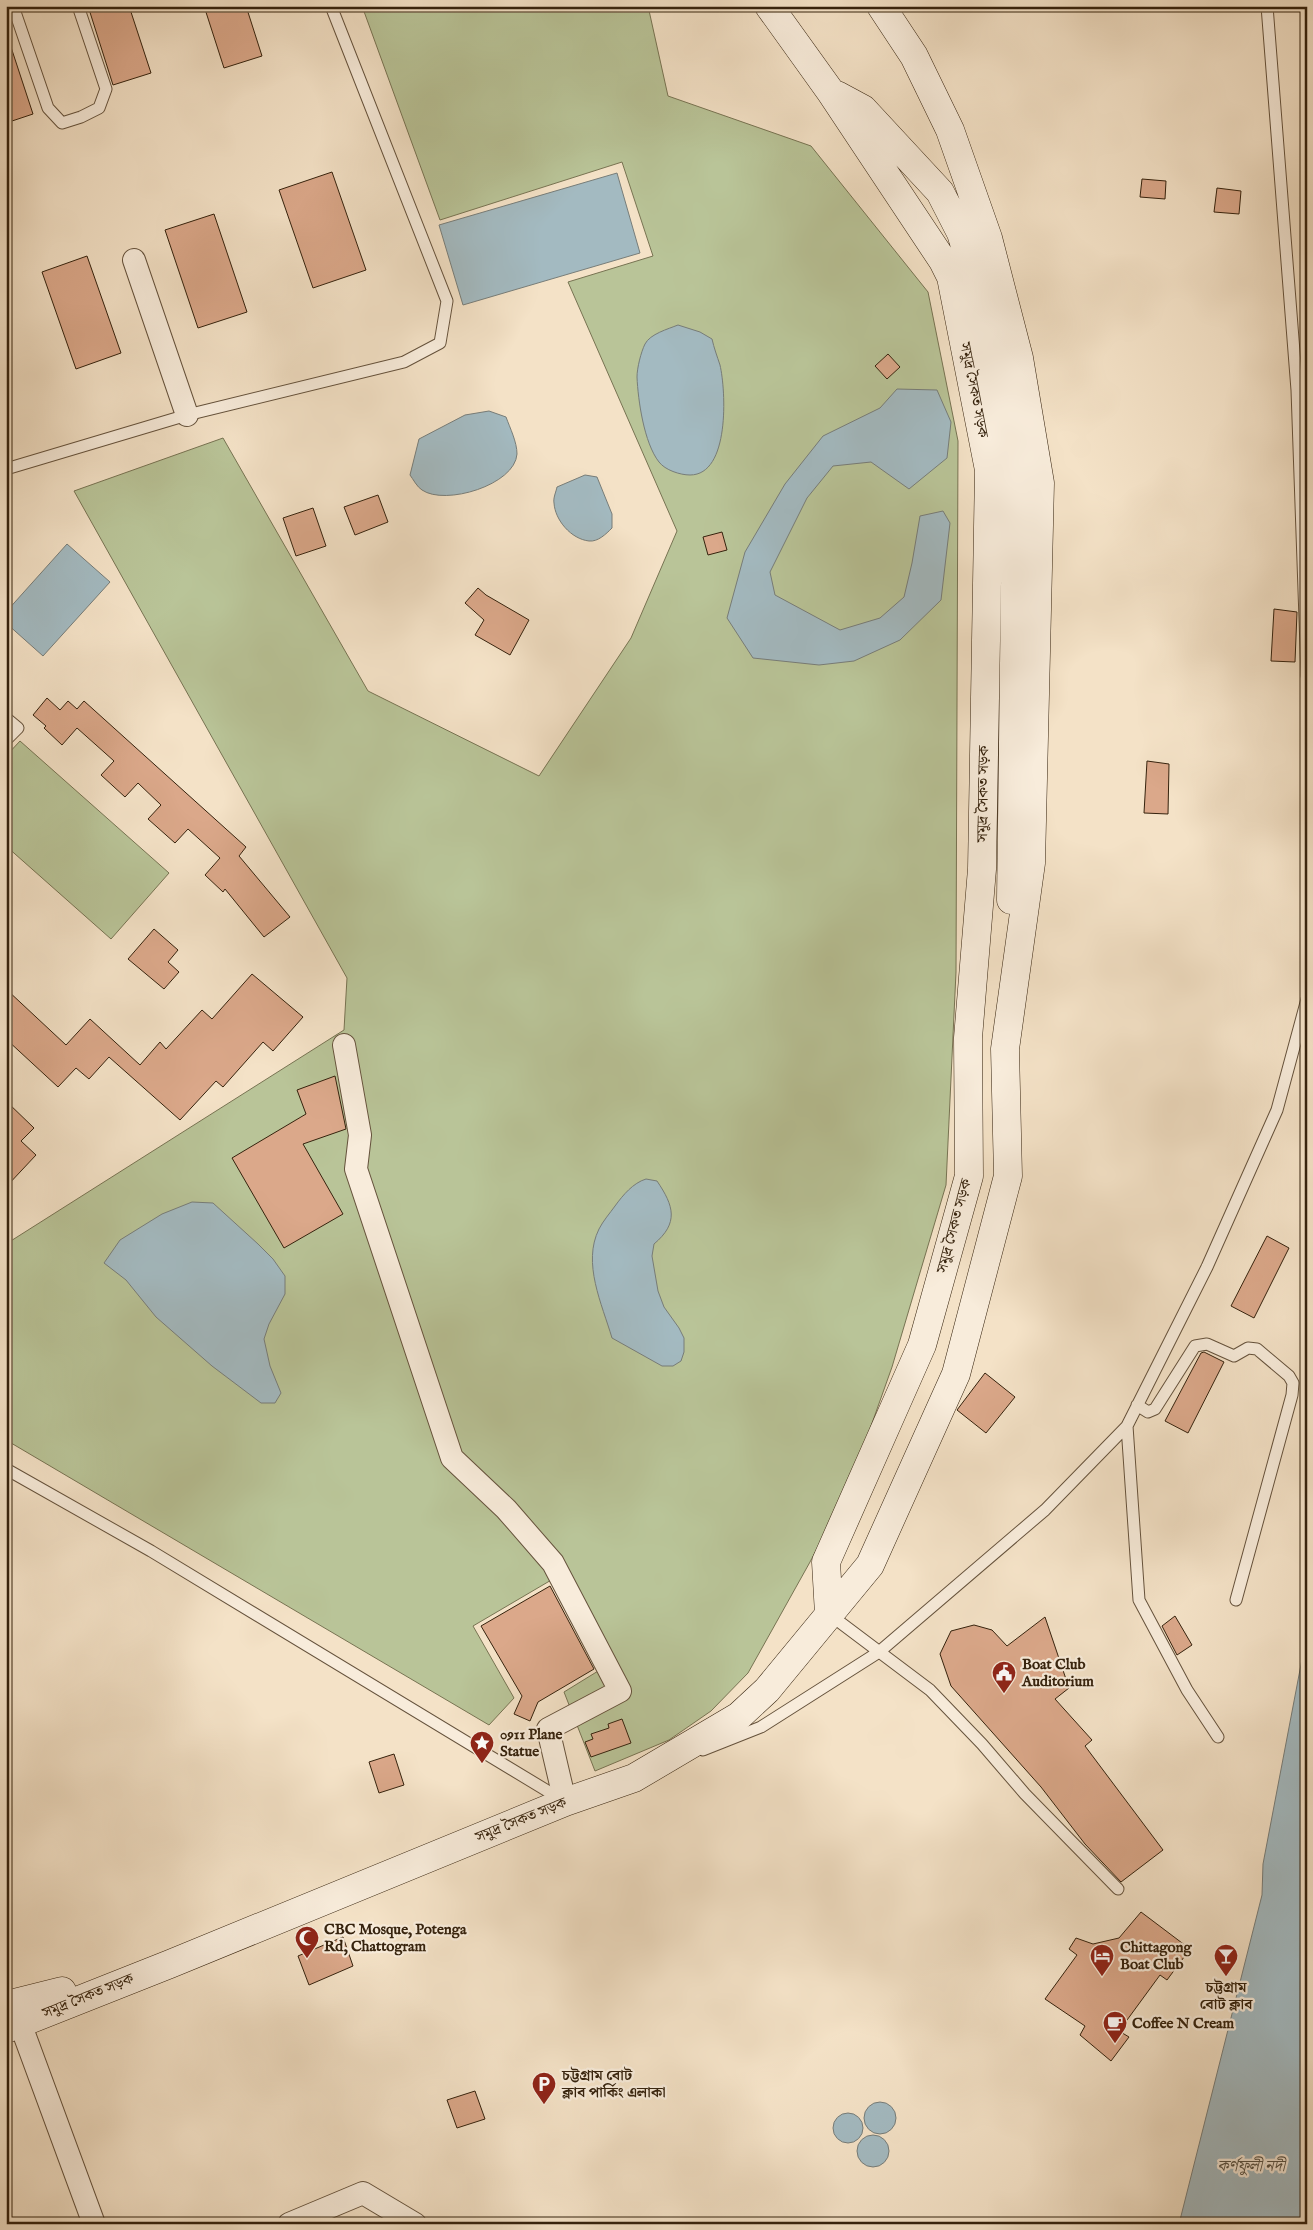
<svg xmlns="http://www.w3.org/2000/svg" width="1313" height="2230" viewBox="0 0 1313 2230" font-family="'IM FELL English','Noto Serif Bengali',serif">
<rect width="100%" height="100%" fill="#f4e2c7"/>
<filter id="stains"><feTurbulence type="fractalNoise" baseFrequency=".004" numOctaves="4"/><feColorMatrix values="0 0 0 0 .2 0 0 0 0 .09 0 0 0 0 .02 0 0 0 .5 -.17"/></filter>
<radialGradient id="worn" r=".72"><stop offset=".6" stop-color="#630" stop-opacity="0"/><stop offset="1" stop-color="#630" stop-opacity=".3"/></radialGradient>
<path fill="#b9c498" stroke="#777352" d="M362,6h286l20,90 143,50 117,146 30,149 -2,531 -10,213 -54,182 -42,118 -40,77 -62,111 -37,38 -42,29 -74,31 -31,-79 39,-24 -50,-89 -80,47 41,72 -25,27 -483,-285v-196l338,-214 3,-52 -273,-487 149,-53 145,253 171,85 92,-138 46,-107 -109,-249 85,-26 -31,-94 -182,58z
M20,741l149,132 -58,66 -105,-93v-90z"/>
<path fill="#a3bac1" stroke="#777d79" d="M617,173l23,80 -177,52 -24,-80z
M678,325l22,7 12,7c2,9 5,17 8,26 6,26 10,110 -30,110 -10,0 -25,-5 -31,-13 -15,-19 -21,-62 -22,-85 0,-9 4,-25 8,-33 5,-10 23,-15 33,-19z
M897,389l40,1 14,32 -4,36 -38,31 -38,-27 -38,4 -26,32 -37,74 5,23 65,35 40,-12 24,-21 8,-34 8,-47 23,-5 7,12 -9,77 -41,40 -46,21 -35,4 -66,-7 -26,-40 18,-66 40,-68 38,-48 57,-28z
M489,411l17,6c4,11 11,25 11,37 -2,31 -72,52 -95,36 -5,-3 -9,-11 -12,-15l9,-36 46,-24z
M585,475l12,2 15,37v14c-6,6 -14,14 -23,13 -18,-2 -34,-21 -35,-38 -1,-5 2,-11 3,-16z
M67,544l43,38 -67,74 -37,-33v-11z
M646,1179l11,2c17,25 22,42 -3,63l-2,12 6,35 6,16 15,21 5,10v14l-3,9 -8,5h-11l-50,-28c-10,-34 -30,-75 -13,-109 4,-8 11,-16 16,-23 8,-11 18,-23 31,-27z
M192,1202l21,1 45,41 15,15 12,17v18l-16,30 -5,15 6,27 11,27 -6,10h-14l-49,-37 -56,-49 -30,-37 -22,-17 16,-23 42,-26z
M1307,1633v591h-128l83,-329 1,-31z
M864 2118a16 16 0 1 1 32 0a16 16 0 1 1-32 0Z
M833 2128a15 15 0 1 1 30 0a15 15 0 1 1-30 0Z
M857 2151a16 16 0 1 1 32 0a16 16 0 1 1-32 0Z"/>
<path fill="#dba88a" stroke="#35220d" d="M88,6h41l22,67 -38,12z
M204,6h42l16,50 -38,12z
M9,41l24,73 -27,9v-81z
M332,172l34,98 -53,18 -34,-98z
M1142,179l24,2 -1,18 -25,-2z
M1217,188l24,3 -2,23 -25,-2z
M214,214l33,98 -49,16 -33,-98z
M87,256l34,97 -45,16 -34,-97z
M888,354l12,13 -13,12 -12,-13z
M378,495l10,27 -33,13 -11,-28z
M313,508l13,38 -30,10 -13,-38z
M722,532l5,18 -19,5 -5,-18z
M478,588l8,7 43,25 -19,35 -35,-20 9,-15 -19,-17z
M1274,609l23,3 -2,50 -24,-1z
M47,698l13,12 8,-9 9,8 7,-8 162,146 -7,9 51,61 -26,20 -39,-48 -2,3 -18,-17 15,-17 -32,-29 -13,14 -27,-24 13,-14 -23,-22 -13,14 -24,-22 13,-14 -37,-33 -15,17 -18,-17 2,-2 -13,-11z
M1147,761l22,3 -1,50 -24,-1z
M154,929l24,21 -10,12 11,10 -15,17 -36,-30z
M252,974l51,43 -30,34 -10,-9 -40,45 -7,-6 -36,39 -71,-63 -20,22 -13,-11 -18,19 -52,-48v-50l60,56 24,-26 50,46 20,-23 6,7 36,-39 10,9z
M335,1076l11,53 -43,15 40,70 -59,34 -52,-90 74,-44 -9,-24z
M6,1101l28,27 -13,13 15,14 -30,32z
M1267,1236l22,12 -35,70 -23,-12z
M1204,1352l20,10 -36,71 -23,-12 36,-68z
M985,1373l30,24 -29,36 -29,-23z
M550,1586l44,83 -56,33 -8,19 -16,-7 8,-18 -41,-70z
M1175,1616l17,29 -15,10 -15,-29z
M1045,1617l24,71 -14,11 37,41 -7,6 78,104 -42,32 -36,-38 -44,-57 -90,-101 -11,-32 11,-23 23,-6 18,5 15,16z
M622,1719l9,24 -40,14 -6,-15 8,-3 -2,-5 18,-6 -1,-4z
M394,1754l10,31 -25,8 -10,-31z
M1141,1912l49,37 -23,31 -7,-5 -41,56 10,6 -18,24 -31,-26 5,-9 -40,-27 32,-44 -8,-6 7,-11 17,6 26,-6z
M343,1937l10,29 -44,19 -11,-29z
M475,2091l10,28 -28,9 -10,-28z"/>
<g fill="none" stroke-linecap="round" stroke-linejoin="round">
<defs>
<path id="lane" d="M13,6l35,102 14,15 19,-6 18,-9 7,-19 -28,-83
M1267,6l30,384 10,286
M6,469l181,-54 217,-53 36,-19 7,-42 -116,-295
M6,718l12,10 -12,12
M1137,1405l11,7 7,-3 40,-63 12,-2 27,12 14,-8 9,1 32,27 4,7 -1,12 -56,205
M1127,1426l12,174 48,90 31,47
M6,1469l145,82 413,250
M829,1614l101,76 52,54 43,50 93,95
M703,1750l58,-23 118,-75 166,-142 82,-84 80,-159 70,-157 30,-111"/>
<path id="street" d="M134,260l53,155
M344,1045l16,90 -4,34 96,289 54,51 47,54 67,128 -72,38 17,73
M20,2023l74,201
M289,2224l74,-31 52,31"/>
<path id="secondary" d="M769,6l61,85 113,170 8,16 38,193 -7,399 -14,169 1,138 -47,169 -96,217 3,52
M837,95l26,14 77,83 21,41 14,45 38,196 3,34 -5,392
M6,2005l56,-14
M6,2029l164,-65 395,-162 69,-24 105,-62 28,-26 103,-125 86,-191 52,-198 -3,-127 26,-186 9,-380 -21,-125 -31,-120 -38,-108 -36,-74 -33,-50"/>
</defs>
<use href="#lane" stroke="#65523c" stroke-width="13"/>
<use href="#street" stroke="#65523c" stroke-width="24"/>
<use href="#secondary" stroke="#35220d" stroke-width="29"/>
<use href="#lane" stroke="#f8ecdb" stroke-width="11"/>
<use href="#street" stroke="#f8ecdb" stroke-width="22"/>
<use href="#secondary" stroke="#f8ecdb" stroke-width="28"/>
</g>
<defs>
<symbol id="civic-pin" viewBox="-11 -11 22 30"><path d="M0 17L-7.5 6A9.5 9.5 0 1 1 7.5 6Z" fill="#8f2418" stroke="#f8ecdb"/><path d="M-.6-6.5H3V-4.5H.6V-3L4-1V1h2V6H-6V1h2V-1L-.6-3ZM-1.2 2.5V6h2.4V2.5Z" fill="#fff"/></symbol>
<symbol id="sight-pin" viewBox="-11 -11 22 30"><path d="M0 17L-7.5 6A9.5 9.5 0 1 1 7.5 6Z" fill="#8f2418" stroke="#f8ecdb"/><path d="M0-6L1.8-2.2L6-1.7L2.9 1.2L3.7 5.4L0 3.3L-3.7 5.4L-2.9 1.2L-6-1.7L-1.8-2.2Z" fill="#fff"/></symbol>
<symbol id="mosque-pin" viewBox="-11 -11 22 30"><path d="M0 17L-7.5 6A9.5 9.5 0 1 1 7.5 6Z" fill="#8f2418" stroke="#f8ecdb"/><path d="M3.5-4.9A6 6 0 1 0 3.5 4.9A5 5 0 1 1 3.5-4.9Z" fill="#fff"/></symbol>
<symbol id="hotel-pin" viewBox="-11 -11 22 30"><path d="M0 17L-7.5 6A9.5 9.5 0 1 1 7.5 6Z" fill="#8f2418" stroke="#f8ecdb"/><path d="M-6-4.5h1.5V1H6V5H4.5V3h-9V5H-6ZM-4 0a1.8 1.8 0 1 1 3.6 0ZM.5 0V-2.5h3Q6-2.5 6 0Z" fill="#fff"/></symbol>
<symbol id="bar-pin" viewBox="-11 -11 22 30"><path d="M0 17L-7.5 6A9.5 9.5 0 1 1 7.5 6Z" fill="#8f2418" stroke="#f8ecdb"/><path d="M-6-5H6L.8 .8V4.5H3.5V6h-7V4.5H-.8V.8Z" fill="#fff"/></symbol>
<symbol id="cafe-pin" viewBox="-11 -11 22 30"><path d="M0 17L-7.5 6A9.5 9.5 0 1 1 7.5 6Z" fill="#8f2418" stroke="#f8ecdb"/><path d="M-5.5-4.5H6V0H3Q3 3.5 0 3.5H-2.5Q-5.5 3.5-5.5 0ZM3-3.2v2h1.7v-2ZM-6 4.5H4V6H-6Z" fill="#fff"/></symbol>
<symbol id="parking-pin" viewBox="-11 -11 22 30"><path d="M0 17L-7.5 6A9.5 9.5 0 1 1 7.5 6Z" fill="#8f2418" stroke="#f8ecdb"/><path d="M-3.5-5.5H1a3.5 3.5 0 0 1 0 7H-1V5.5H-3.5ZM-1-3.4V-.6H.8a1.4 1.4 0 0 0 0-2.8Z" fill="#fff"/></symbol>
</defs>
<g fill-rule="evenodd">
<use href="#civic-pin" x="990" y="1659" width="28" height="38"/>
<use href="#sight-pin" x="468" y="1729" width="28" height="38"/>
<use href="#mosque-pin" x="293" y="1924" width="28" height="38"/>
<use href="#hotel-pin" x="1088" y="1942" width="28" height="38"/>
<use href="#bar-pin" x="1212" y="1942" width="28" height="38"/>
<use href="#cafe-pin" x="1101" y="2009" width="28" height="38"/>
<use href="#parking-pin" x="530" y="2070" width="28" height="38"/>
</g>
<g text-anchor="middle" dominant-baseline="central" stroke-width="4.5" stroke-linejoin="round" paint-order="stroke">
<g font-size="15" fill="#35220d" stroke="#f8ecdb">
<text transform="translate(974 390) rotate(79)">সমুদ্র সৈকত সড়ক</text>
<text transform="translate(983 794) rotate(-89)">সমুদ্র সৈকত সড়ক</text>
<text transform="translate(954 1226) rotate(-75)">সমুদ্র সৈকত সড়ক</text>
<text transform="translate(521 1820) rotate(-22)">সমুদ্র সৈকত সড়ক</text>
<text transform="translate(88 1996) rotate(-22)">সমুদ্র সৈকত সড়ক</text>
</g>
<g font-size="15" font-weight="bold" fill="#35220d" stroke="#f8ecdb" text-anchor="start">
<text x="1022" y="1664">Boat Club<tspan x="1022" dy="17">Auditorium</tspan></text>
<text x="500" y="1734">0911 Plane<tspan x="500" dy="17">Statue</tspan></text>
<text x="324" y="1929">CBC Mosque, Potenga<tspan x="324" dy="17">Rd, Chattogram</tspan></text>
<text x="1120" y="1947">Chittagong<tspan x="1120" dy="17">Boat Club</tspan></text>
<text x="1226" y="1987" text-anchor="middle">চট্টগ্রাম<tspan x="1226" dy="17">বোট ক্লাব</tspan></text>
<text x="1132" y="2023">Coffee N Cream</text>
<text x="562" y="2075">চট্টগ্রাম বোট<tspan x="562" dy="17">ক্লাব পার্কিং এলাকা</tspan></text>
</g>
<g font-size="16" font-style="italic" fill="#565043" stroke="#f8ecdb">
<text x="1251" y="2167">কর্ণফুলী নদী</text>
</g>
</g>
<rect width="1313" height="2230" fill="none" stroke="#f4e2c7" stroke-width="25"/>
<rect x="8" y="8" width="1298" height="2215" fill="none" stroke="#35220d" stroke-width="2.5"/>
<rect x="12" y="12" width="1288" height="2205" fill="none" stroke="#35220d"/>
<rect width="100%" height="100%" filter="url(#stains)"/>
<rect width="100%" height="100%" fill="url(#worn)"/>
</svg>
